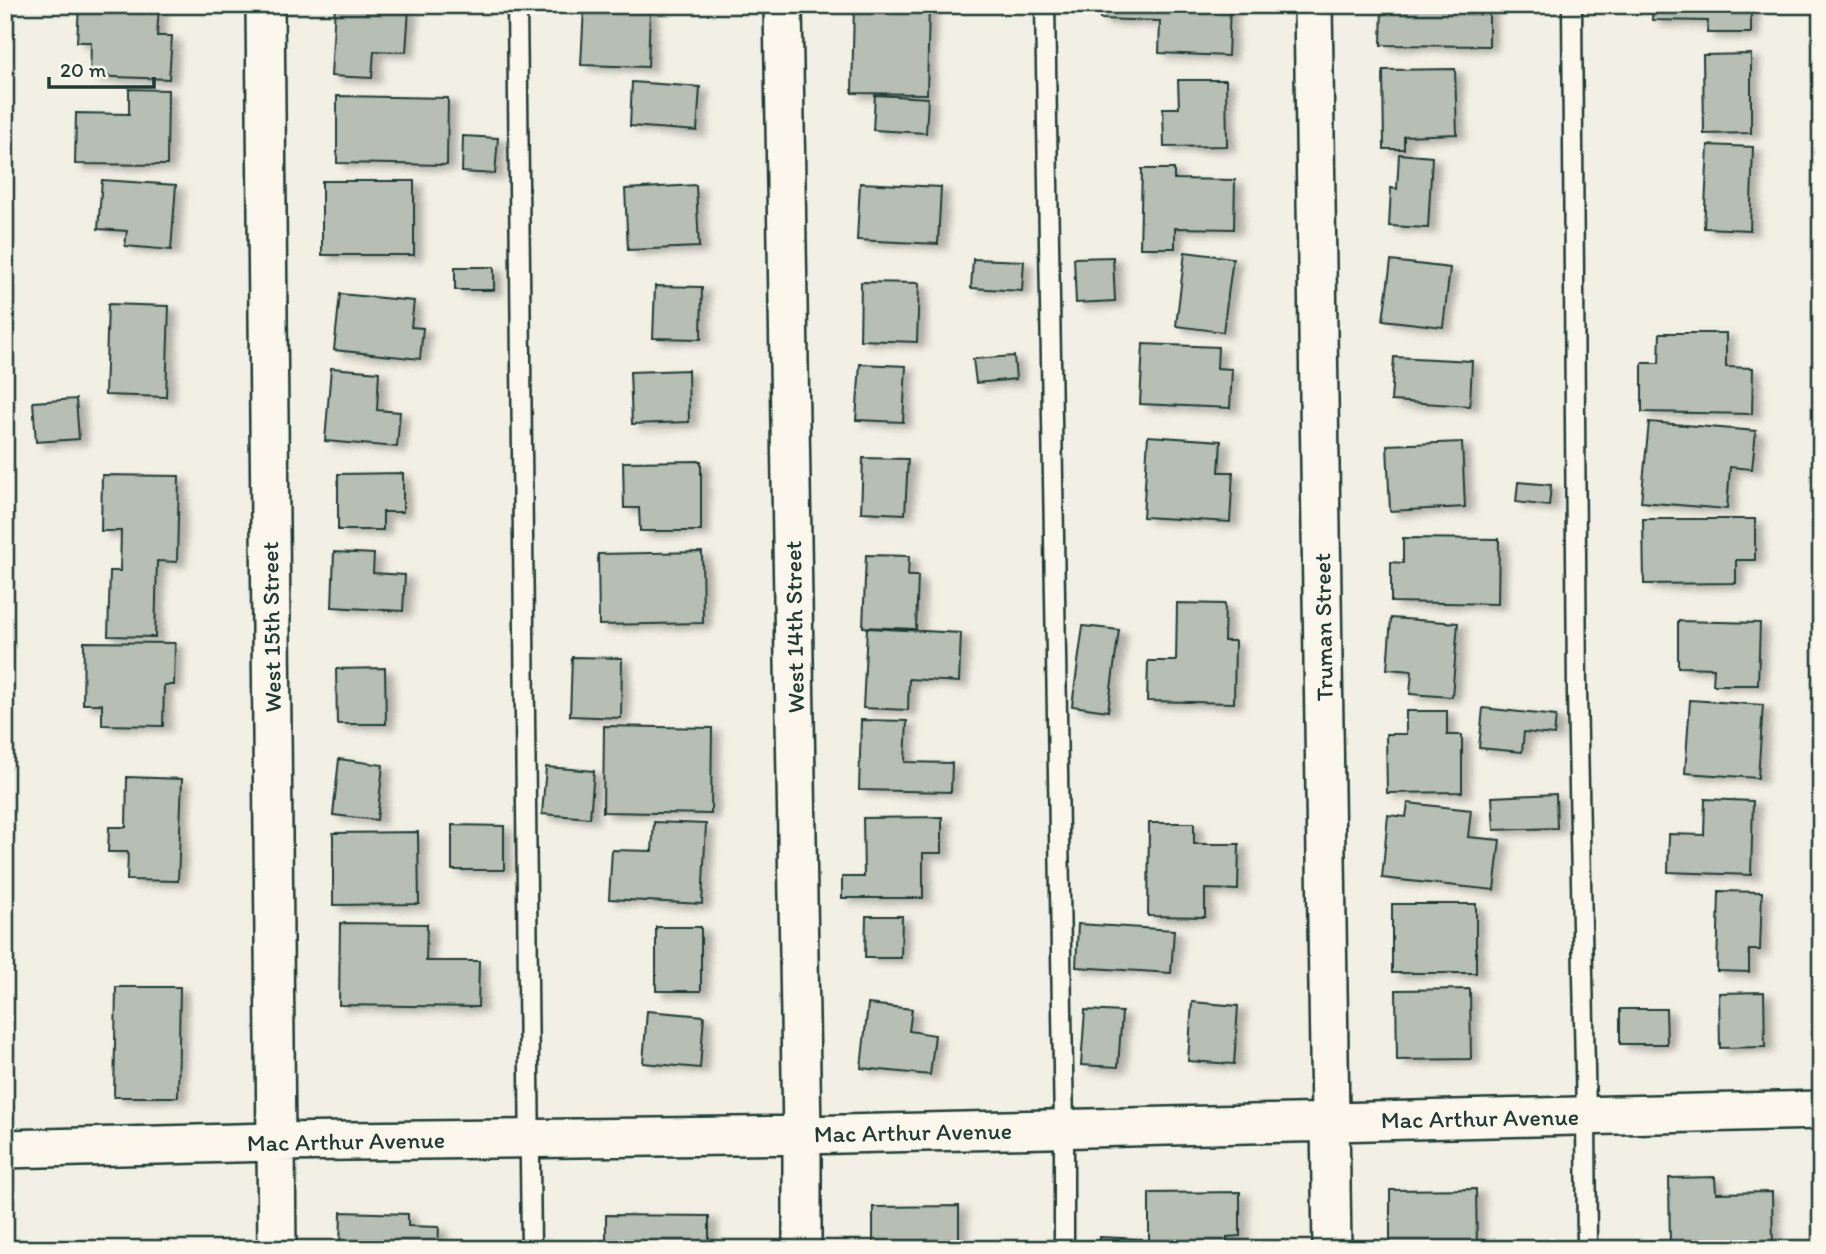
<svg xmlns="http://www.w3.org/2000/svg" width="1826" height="1254" viewBox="0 0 1826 1254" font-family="Itim,sans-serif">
<defs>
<filter id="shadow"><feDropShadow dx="8" dy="4.5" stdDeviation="3.5" flood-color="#0004"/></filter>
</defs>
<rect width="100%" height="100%" fill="#f2f0e5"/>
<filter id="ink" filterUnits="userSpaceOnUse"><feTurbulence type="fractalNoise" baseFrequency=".0143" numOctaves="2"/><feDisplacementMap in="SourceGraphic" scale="14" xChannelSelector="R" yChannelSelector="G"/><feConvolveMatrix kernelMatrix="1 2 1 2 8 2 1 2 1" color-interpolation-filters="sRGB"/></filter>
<g filter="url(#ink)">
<path fill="#b7beb3" stroke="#1f3d34" stroke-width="2" filter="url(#shadow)" d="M79,5h80l-2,31h15l-3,43 -79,-3 1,-34h-14z
M335,5l74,4 -3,43 -32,-1 -2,27 -41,-2z
M854,5h75l-2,89 -75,-1z
M1101,5h129l-2,51 -69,-3 1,-32 -60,-2z
M1382,5h107v41l-108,-1z
M1653,5h98v28h-44l1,-12 -56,-1z
M584,7l66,3 -2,57 -67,-2z
M1751,54v79l-47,1 -1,-79z
M1455,69l2,65 -53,2v13h-20l-1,-79z
M1178,80h48l1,66 -63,1 -1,-39h16z
M632,82l68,5 -3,44 -67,-5z
M129,89l39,1 -1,75 -92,-1 1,-51 53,1z
M875,95l53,3 -2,35 -53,-3z
M337,96l111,2 -1,67 -110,-2z
M463,136l35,2 -3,36 -33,-2z
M1708,145l45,2 -3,83 -46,-2z
M1399,154l33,3 -4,71 -39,-2 2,-38 6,1z
M1142,169h32v10l61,1 -1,49 -59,-1v20h-35z
M102,180l74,5 -5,65 -46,-4 2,-15 -29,-2z
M322,181h92v74h-92z
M860,183l81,4 -3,57 -81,-4z
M696,185l3,62 -71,3 -3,-61z
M1185,252l48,6 -10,74 -47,-6z
M1113,257l2,44 -39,2 -2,-45z
M973,259l51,2 -2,30 -51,-3z
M1391,261l59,7 -7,59 -60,-7z
M455,267h39v23h-39z
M861,282l58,1 -2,59 -57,-2z
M655,286l47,1 -1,52 -48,-1z
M340,294l74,7 -3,26 12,1 -3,31 -86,-9z
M108,304l61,2 -3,91 -61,-2z
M1660,333h66v34l27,1 -1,46 -110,-2v-49h17z
M1143,344l75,3 -1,21 15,1 -2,39 -90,-4z
M1014,356l2,23 -40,4 -3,-24z
M1394,357l78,4 -2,45 -79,-5z
M860,364l46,2 -3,56 -47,-2z
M331,368l48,4 -2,38 23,2 -3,35 -72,-6z
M688,370l1,52 -57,2 -2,-52z
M76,399l3,40 -43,3 -3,-40z
M1649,422l107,9 -4,38 -22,-2 -3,42 -86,-7z
M1148,436l73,5 -2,31h14l-3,50 -87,-5z
M1462,442l3,65 -75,4 -3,-66z
M863,458l45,1 -3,55 -44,-2z
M701,461v70h-61l-1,-23h-15l-1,-46z
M403,473v39h-20v18h-45v-56z
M102,475l77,1 -2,86 -20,-1 -2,76 -47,-1 2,-65h10l1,-40h-20z
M1518,482l33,3 -2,21 -33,-4z
M1643,519h112v41h-19v23l-92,1z
M1403,538l96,1 -1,65 -107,-2v-40l12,1z
M334,552l40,2 -1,19 32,2 -2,36 -71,-4z
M702,552l1,71 -104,2 -1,-71z
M866,555l43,1 -1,20h10l-2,53 -53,-2z
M1177,603l48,1 -1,37h11l-1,62 -87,-2 1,-40h28z
M1391,618l67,5 -6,74 -42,-3 2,-23 -25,-2z
M1678,621l82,2 -2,62h-45l1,-17 -36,-1z
M1083,626l36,4 -11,81 -36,-5z
M867,628l94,5 -2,49 -50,-3 -1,31 -45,-2z
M84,642l91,1 -1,42h-10l-1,41 -61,-1v-21h-19z
M572,657l50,1 -1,60 -51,-2z
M385,668l1,56h-49l-1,-55z
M1690,700l73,5 -5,73 -73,-5z
M1483,708l73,8 -2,19 -30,-3 -2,20 -43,-4z
M1406,711h41v24h15v57l-75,1 -1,-59h20z
M861,720l46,1 -2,41 47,1 -1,29 -92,-2z
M604,726l108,2 -1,86 -108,-2z
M339,759l44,6 -6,55 -44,-5z
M546,767l48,4 -4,47 -48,-4z
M127,777l55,2 -4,102 -51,-1 1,-28h-20l1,-25h17z
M1556,794l1,34 -63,2 -2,-33z
M1705,799l48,2 -2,74 -83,-3 1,-38 35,1z
M1408,803l63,7 -3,27 32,3 -6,50 -112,-12 6,-63 18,2z
M942,817v36h-19v45h-81v-21h22l-1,-59z
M654,822l52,2 -4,80 -93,-5 3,-49 40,1z
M1149,823h45v21h45l-1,46 -33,-1v28l-57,-1z
M452,825l52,1v44h-52z
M418,832l1,72 -86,1v-72z
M1719,891l43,1 -2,58h-11v22l-32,-1z
M1392,904h84v69h-84z
M866,916h36l-1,42h-36z
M340,923l87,1 -1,37h53l-1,46 -139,-2z
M1078,924l96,6 -3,43 -95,-6z
M656,927h45v64h-45z
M116,987h64l-2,110h-64z
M1470,989l1,70 -74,1 -1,-70z
M1764,992l1,55 -45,1 -1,-55z
M1192,1002l46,4 -4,58 -46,-3z
M868,1004l44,5 -3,22 26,4 -5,40 -69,-7z
M1620,1009h46l1,35h-47z
M1085,1010l37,2 -4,55 -37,-2z
M647,1011l57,5 -4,52 -57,-5z
M1715,1177l1,16 56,-1 1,57h-103l-1,-71z
M1476,1189l1,60h-87v-59z
M1240,1192v44l-13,1v12h-50v-3h-28v-53z
M959,1206v43h-86v-42z
M341,1212l67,2v12l31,1 -1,22h-98z
M606,1215l103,1v33h-64v-4h-39z
M1100,1237l42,2 -1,10h-41z"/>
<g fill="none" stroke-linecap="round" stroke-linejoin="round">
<defs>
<path id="service" d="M517,5l14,1244
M1045,5l19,1123v121
M1572,5l5,687 9,424 1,133"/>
<path id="minor" d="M265,5l12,1244
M783,5l19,1130v114
M1313,5l19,1244
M5,1149l271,-7 526,-7 1019,-25"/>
</defs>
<use href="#service" stroke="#1f3d34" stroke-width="23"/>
<use href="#minor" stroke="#1f3d34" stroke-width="42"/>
<use href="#service" stroke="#fbf7ec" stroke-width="18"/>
<use href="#minor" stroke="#fbf7ec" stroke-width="37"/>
</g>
</g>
<g text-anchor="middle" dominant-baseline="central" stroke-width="7" stroke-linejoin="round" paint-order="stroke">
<g font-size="24" fill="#1f3d34" stroke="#fbf7ec">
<text transform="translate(271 627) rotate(-91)">West 15th Street</text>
<text transform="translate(794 627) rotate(-91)">West 14th Street</text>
<text transform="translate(1323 627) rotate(-91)">Truman Street</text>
<text transform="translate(1480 1118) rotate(-1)">Mac Arthur Avenue</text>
<text transform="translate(913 1132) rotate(-1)">Mac Arthur Avenue</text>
<text transform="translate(346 1141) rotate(-1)">Mac Arthur Avenue</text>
</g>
</g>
<rect width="1826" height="1254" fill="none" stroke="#fbf7ec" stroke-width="28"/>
<rect x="14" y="14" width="1798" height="1226" fill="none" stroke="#1f3d34" stroke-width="2.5" filter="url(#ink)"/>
<path d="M49 77v10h105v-10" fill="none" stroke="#1f3d34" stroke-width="3.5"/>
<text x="60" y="77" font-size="21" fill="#1f3d34" stroke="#fbf7ec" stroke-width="5" paint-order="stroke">20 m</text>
</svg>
